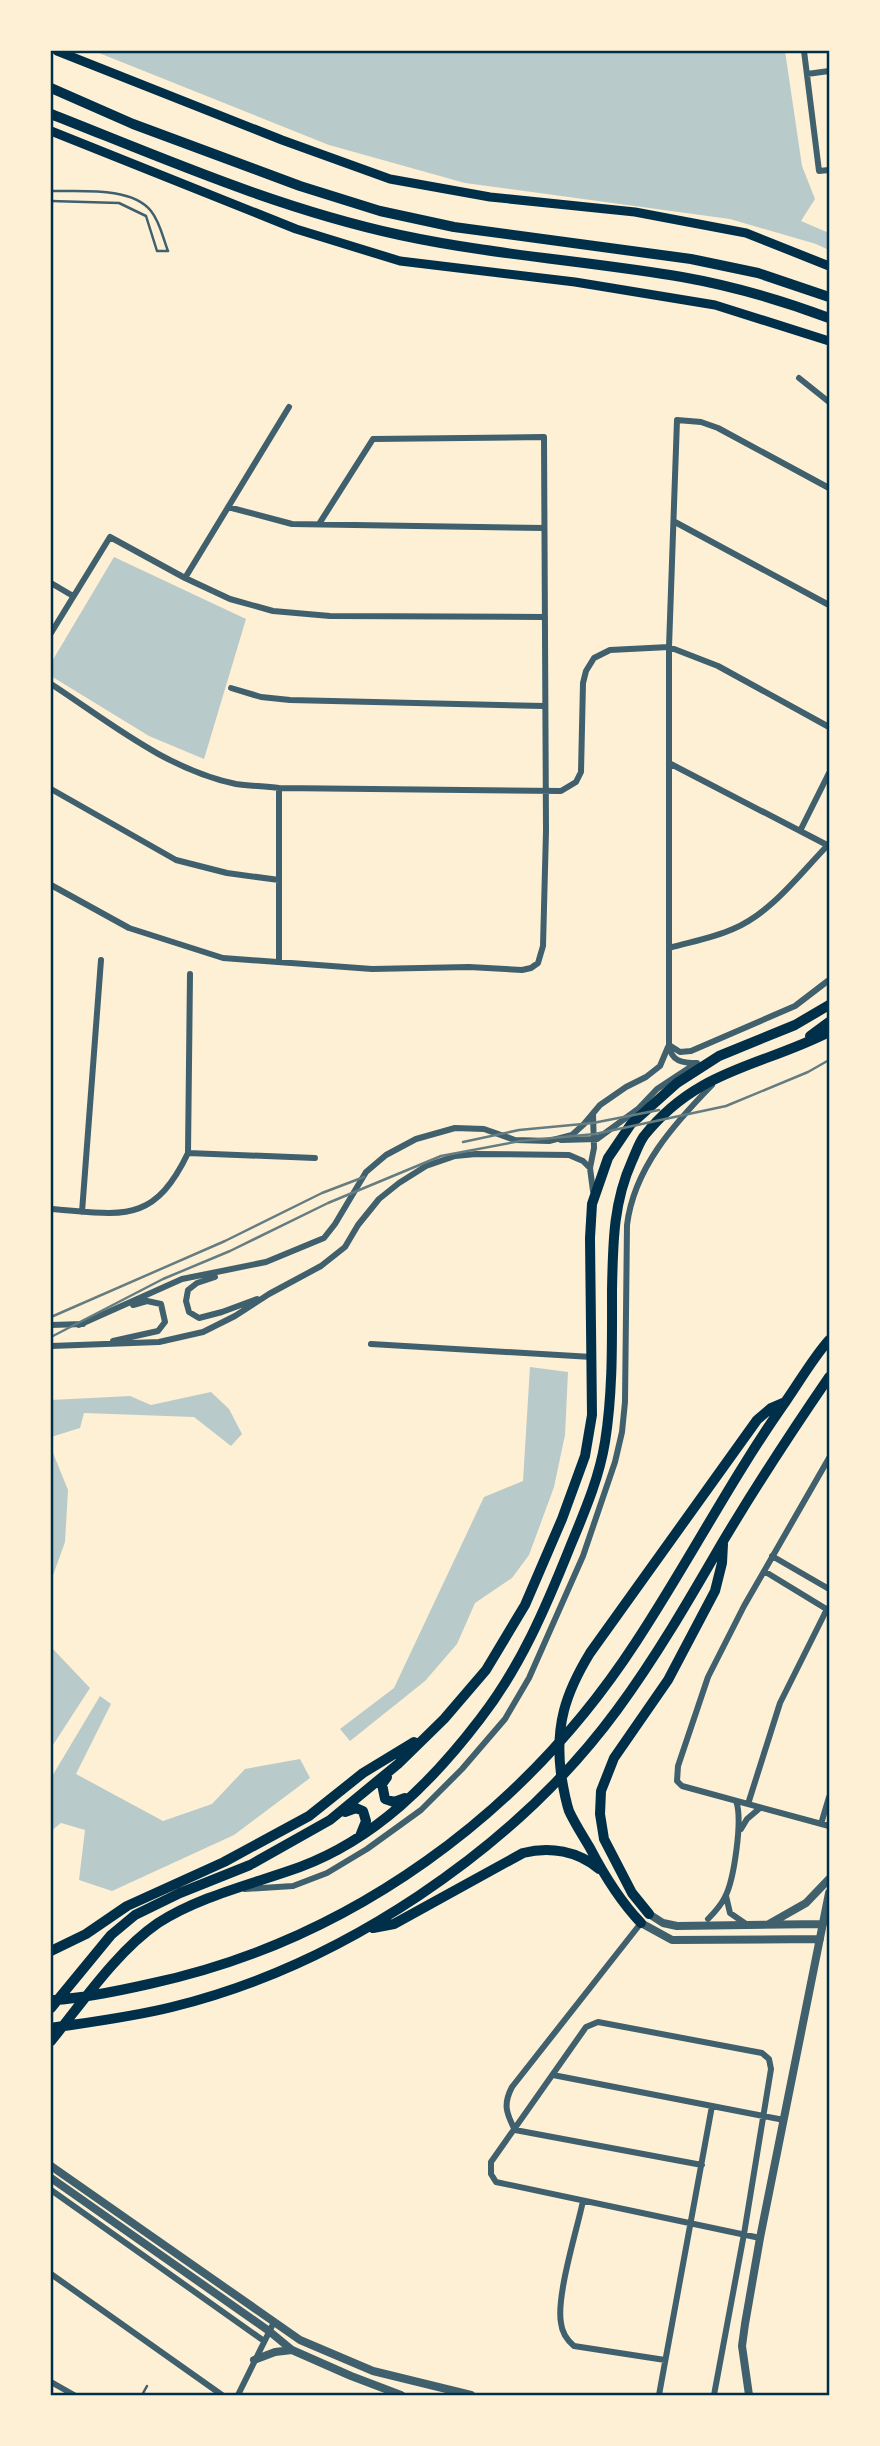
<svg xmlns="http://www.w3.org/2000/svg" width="880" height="2446" viewBox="0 0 880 2446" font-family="'DM Sans',sans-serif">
<rect width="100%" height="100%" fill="#fdf0d5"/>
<path fill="#b9caca" d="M94,51h691l17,115 13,33 -14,22 28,12v17l-13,-6 -86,-25 -265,-36 -136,-38z
M114,557l132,62 -42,140 -55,-23 -98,-60v-13z
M530,1367l38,5 -3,63 -11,52 -25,68 -17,23 -37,25 -18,41 -32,37 -75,60 -10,-12 54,-41 90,-191 39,-16z
M211,1392l18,17 13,25 -11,12 -37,-29 -110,-4 -4,15 -29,9v-37l79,-4 21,9z
M51,1448l17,42 -3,52 -14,39z
M51,1647l39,41 -39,60z
M100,1696l11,8 -35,70 87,47 49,-17 33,-35 55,-10 10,19 -76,57 -122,56 -33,-11 6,-50 -24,-7 -10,8v-53z"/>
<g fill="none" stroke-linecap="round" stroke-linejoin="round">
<path stroke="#3f606c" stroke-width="2.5" d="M51,191c28,1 80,-5 100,20 9,11 12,27 17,40h-11l-11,-35 -27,-13 -68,-2
M142,2395l5,-9"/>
<path stroke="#3f606c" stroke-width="6" d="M804,51l15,120 10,-1
M807,74l22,-3
M799,378l30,24
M228,507l64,17 252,4
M675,522l154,83
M185,578l104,-171
M51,583l22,13
M51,633l59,-96 75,41 45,21 43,12 57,5 214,1
M51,684c57,37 116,86 185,100 14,2 29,2 43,4l282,3 15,-9 5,-10 2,-89 3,-12 8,-13 16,-8 59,-3 49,19 111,61
M231,688l30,9 29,3 254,6
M669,763l160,83
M279,788v174
M51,789l125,71 51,13 52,7
M800,831l29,-58
M51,885l78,43 94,30 149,11 97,-2 53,3 9,-2 7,-5 5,-17 3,-115 -2,-394 -171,2 -54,85
M669,948c21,-6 44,-10 64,-19 38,-16 66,-54 94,-83
M669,1045l11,7 11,-1 104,-45 34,-26
M697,1063c-14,0 -26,-1 -28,-18v-398l8,-227 24,2 17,6 111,60
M561,1140l36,-1 41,-30 19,-20 38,-25
M188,1153l127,5
M593,1191l-3,-23 4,-20 -1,-34
M51,1209c70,5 102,17 137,-56l2,-179
M82,1212l19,-252
M215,1277l-18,6 -9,7 -2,11 3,11 10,6 23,-6 35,-13
M51,1325l32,-1
M79,1325l103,-46 84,-17 58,-24 11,-14 31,-52 20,-17 30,-16 39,-11 29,1 31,11 34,1 23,-6 12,-11 16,-19 26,-18 20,-10 14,-11 8,-19
M113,1341l45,-10 7,-9 -4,-18 -14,-3 -14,4
M371,1344l221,13
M51,1346l108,-4 44,-10 32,-16 34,-22 52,-28 24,-19 13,-22 21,-26 20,-16 27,-17 29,-10 21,-2 93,1 14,6 7,7
M829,1458l-85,148 -36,71 -30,89 -1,15 5,5 147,40
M772,1556l57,33
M764,1571l64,39
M748,1804l32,-101 47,-94
M821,1824l8,-27
M741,1829l6,-10 13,-11
M245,1889l48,-3 34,-13 40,-24 54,-39 41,-41 43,-50 24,-41 54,-122 32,-94 7,-30 3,-30 2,-177c7,-57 47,-101 85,-140
M726,1896l4,17 16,11
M708,1919c6,-6 13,-14 17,-22 9,-17 18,-78 11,-96
M553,2075l231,45
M515,2130c-9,-17 -12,-26 -3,-43l129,-164
M515,2130l187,35
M51,2190l213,151
M583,2201c-6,29 -27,95 -22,122 1,10 6,17 13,23l91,14
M51,2274l171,121
M51,2382l23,13
M238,2395l36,-73
M659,2395l53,-289
M714,2395l30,-161 27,-165 -2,-10 -7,-6 -164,-31 -12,5 -95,135v12l5,8c88,19 176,37 264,56"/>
<path stroke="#3f606c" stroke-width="8" d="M649,1914l14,9 14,3 146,-2
M641,1923l31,17 148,-1
M769,1924l37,-21 23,-24
M51,2166l249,174 73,31 98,24
M51,2178l218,153 23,19 59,26 50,19
M254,2360l21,-8 17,-2
M749,2395l-7,-49 3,-22 15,-86 69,-345"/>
<path stroke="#003049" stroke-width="9" d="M57,51l225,89 108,39 100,18 145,15 111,21 83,33
M51,131l245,98 104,32 175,21 140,23 114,36"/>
<path stroke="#003049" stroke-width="10" d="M51,88l82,36 167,62 80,25 74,16 237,32 67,14 71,24
M51,114c114,45 228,95 349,121 93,20 188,26 282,42 51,9 99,23 147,41
M810,1036l19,-14
M387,1777l-5,7 3,15 9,3 11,-4
M345,1812l11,-4 7,3 3,10 -6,15
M649,1914l-17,-21 -28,-54 -4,-25 1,-23 13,-33 54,-78 47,-89 7,-28 1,-19
M641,1923c-21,-22 -37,-48 -51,-75 -7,-12 -15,-24 -21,-37 -4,-12 -6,-25 -8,-37 -6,-48 4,-80 29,-121l167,-233 14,-12 14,-6
M373,1928l21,-4 129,-71c27,-7 55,-2 76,16
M51,1951l35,-17 41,-28 97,-44 85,-46 54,-43 51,-31
M54,2000c31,-2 64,-9 95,-16 201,-43 375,-170 487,-342 52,-79 95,-163 150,-241 14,-20 27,-43 43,-61
M51,2008l60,-73 24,-20 45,-22 70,-28 80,-45 68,-56 46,-45 42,-49 39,-65 37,-86 23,-63 7,-41 -2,-177 2,-34 16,-46 23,-34 46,-41 42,-27 76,-31 34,-20
M51,2028c40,-6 81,-11 121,-21 168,-41 342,-157 445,-297 39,-53 72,-110 105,-167 34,-57 70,-112 107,-166
M51,2041c31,-38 66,-90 107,-118 42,-27 95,-39 142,-56 75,-28 132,-85 180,-148 40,-51 66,-112 90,-172 14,-34 29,-68 35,-105 8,-50 7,-102 7,-152 1,-46 1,-87 20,-129 4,-9 7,-18 12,-25 53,-67 116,-69 185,-104"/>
<path stroke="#657d81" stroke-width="2.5" d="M463,1142l56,-12 74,-7 66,-13
M51,1317l174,-76 97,-48 42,-16
M51,1337l112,-58 67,-28 98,-48 113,-47 79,-15 75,-7 131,-28 82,-34 21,-12"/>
</g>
<rect width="880" height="2446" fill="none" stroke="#fdf0d5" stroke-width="105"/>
<rect x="52" y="52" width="776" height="2342" fill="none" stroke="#003049" stroke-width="2.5"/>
</svg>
